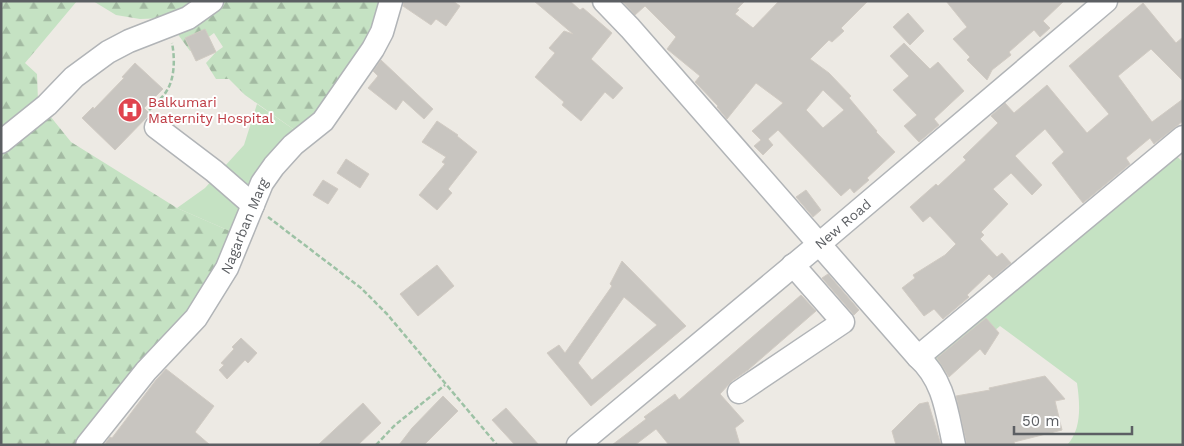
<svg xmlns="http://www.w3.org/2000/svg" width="1184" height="446" viewBox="0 0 1184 446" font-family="'Work Sans',sans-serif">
<defs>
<pattern id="forest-firs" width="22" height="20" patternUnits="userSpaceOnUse" patternTransform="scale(1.25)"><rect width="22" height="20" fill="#c5e2c3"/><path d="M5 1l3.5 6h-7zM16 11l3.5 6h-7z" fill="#a3baa2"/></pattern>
</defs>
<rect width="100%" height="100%" fill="#edeae4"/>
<path fill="#c5e2c3" d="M257,104l39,27 -64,101 -55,-24 28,-20 39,-43z
M1172,152l11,10v283h-116c15,-16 13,-41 10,-62l-77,-57 -59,50 -11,-23z"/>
<path fill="url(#forest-firs)" d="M1,1h76l-52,62 12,11 1,27 33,41 106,66 55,24 -15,38 -26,41 -111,134h-79z
M93,1h291l-20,44 -46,69 -22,17 -51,-36 -16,-16h-13l-10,-16 10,-11 7,-5 -9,-14 -24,18 -24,-33 -26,1 -24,-4z"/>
<path fill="#c8c5c0" stroke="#d1cbc3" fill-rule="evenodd" d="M404,1h49l7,5 -14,20 -10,-7 -5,6 -28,-19z
M534,1h36l10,9 3,-2 29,25 -21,26 32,29 -10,11 -8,-7 -24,29 -19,-16 2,-3 -29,-25 20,-24 -6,-5 15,-17 9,3z
M622,1h123l-8,8 2,1 -4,4 18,14 26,-27h89l-27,27 3,3 -12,11 -3,-2 -19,19 19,14 22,23 -2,2 28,33 -1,1 19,20 -28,26 2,2 -15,13 -4,-5 -9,8 -63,-66 -10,9 5,6 -10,10 -9,-9 7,-6 -9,-9 31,-28 -27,-20 -29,36 -10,-12 1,-1 -23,-24 5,-6 -33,-27 9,-12 -31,-31 -10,9zM823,90l21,20 -21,18 -17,-18z
M946,1h118l-21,20 7,7 -10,9 -6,-7 -25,22 2,3 -19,15 -5,10 -20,-20 3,-3 -17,-18 14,-12z
M1143,3l33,40 7,-6v44l-32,-32 -33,27 34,46 31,-23v22l-29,23 -4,-6 -24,20 4,6 -47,39 -31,-40 12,-11 -19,-23 -30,27 27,29 -10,10 -21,-22 -18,16 15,15 -27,28 3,3 -4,4 17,18 5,-4 9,10 -18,15 -4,-4 -22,21 2,2 -26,22 -9,-10 -10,7 -22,-28 13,-10 -2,-3 32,-20 11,-11 -26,-28 -7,6 -13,-15 26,-23 2,2 28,-26 -3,-3 35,-34 -7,-7 14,-13 9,10 33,-28 40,48 22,-19 -40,-48z
M908,13l16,18 -14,14 -17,-18z
M205,29l11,23 -20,9 -11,-23z
M904,43l26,26 8,-7 26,29 -30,28 5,6 -20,17 -15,-16 13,-11 -24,-25 16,-14 -19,-20z
M381,60l52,49 -9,10 -21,-19 -7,10 -28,-22 10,-12 -5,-5z
M135,63l28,26 -19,19 6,6 -35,36 -33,-32 11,-11 1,2 30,-31 -2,-1z
M437,121l21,14 -1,1 20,16 -29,37 4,4 -15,17 -18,-15 26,-31 -3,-2 4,-5 -24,-15z
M346,159l23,15 -9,14 -23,-15z
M323,180l15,9 -10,15 -15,-9z
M806,190l15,20 -8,7 -17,-20z
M622,261l64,65 -95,80 -44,-53 12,-8 6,8 47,-67 -2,-2zM624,297l33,28 -65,55 -14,-17z
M437,265l17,21 -36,30 -18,-22z
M828,274l31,36 -5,5 -32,-37z
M801,295l15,16 -68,59 -16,11 -12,13 24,27 -9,7 5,17h-71l-13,-16 -21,16h-23l34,-26 -2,-2 31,-23 4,6z
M986,318l13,15 -14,22 -5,-6 -31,28 -12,-19z
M241,338l16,15 -9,10 -3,-3 -18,19 -8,-9 5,-5 -3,-2 13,-14 -2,-2z
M166,369l48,37 -19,26 15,13h-106l6,-8 2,1 44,-58z
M1045,376l20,23 -10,2 7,29 -48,12 1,3h-48l-11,-49 34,-6 -1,-2z
M443,396l15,15 -34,34h-25l13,-17z
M928,402l13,43h-45l-4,-14 27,-27z
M363,403l18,20 -23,22h-40z
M506,408l33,37h-24l-23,-25z"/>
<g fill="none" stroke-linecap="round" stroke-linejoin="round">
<defs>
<g id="minor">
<path d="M604,1l26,27 288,329c26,23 29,56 36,88"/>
<path d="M156,127l58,44 39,34"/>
<path d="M1,142l46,-37 27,-28 34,-25 21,-11 59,-23 24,-17"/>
<path d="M918,357l265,-220"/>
<path d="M739,392l104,-70 -50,-57"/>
<path id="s1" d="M87,445l59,-74 50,-53 31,-50 35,-85 12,-17 19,-21 30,-24 50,-72 9,-17 9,-31"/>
<path id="s2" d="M578,445l240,-200 288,-244"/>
</g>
</defs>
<use href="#minor" stroke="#b1b4b7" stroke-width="25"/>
<path stroke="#9dc2a5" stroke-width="2.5" stroke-dasharray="5 2.5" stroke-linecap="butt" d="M149,110c6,-6 13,-12 17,-18 9,-13 9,-34 6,-49
M268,217l93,71 26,26 110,131
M376,445l19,-20 50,-40"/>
<use href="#minor" stroke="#fff" stroke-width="22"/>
</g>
<defs>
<symbol id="hospital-disc" viewBox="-11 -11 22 22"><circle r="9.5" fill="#e0444e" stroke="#fff"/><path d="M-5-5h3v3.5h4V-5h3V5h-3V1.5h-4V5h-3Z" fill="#fff"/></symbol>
</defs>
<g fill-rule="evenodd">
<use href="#hospital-disc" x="116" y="96" width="28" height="28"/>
</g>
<g text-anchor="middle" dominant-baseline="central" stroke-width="4" stroke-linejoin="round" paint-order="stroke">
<g font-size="14" fill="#be3a42" stroke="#fff" text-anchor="start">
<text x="148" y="102">Balkumari<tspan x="148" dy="16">Maternity Hospital</tspan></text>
</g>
<g font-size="14" fill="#5c5f63" stroke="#fff">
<text stroke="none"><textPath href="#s2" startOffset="345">New Road</textPath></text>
<text stroke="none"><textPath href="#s1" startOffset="272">Nagarban Marg</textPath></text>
</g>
</g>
<rect width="1184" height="446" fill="none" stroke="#5c5f63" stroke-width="5"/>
<path d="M1014 426v8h118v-8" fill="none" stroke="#5c5f63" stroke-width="2.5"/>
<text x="1022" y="426" font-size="15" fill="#5c5f63" stroke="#ffffff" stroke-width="4" paint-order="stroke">50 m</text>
</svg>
